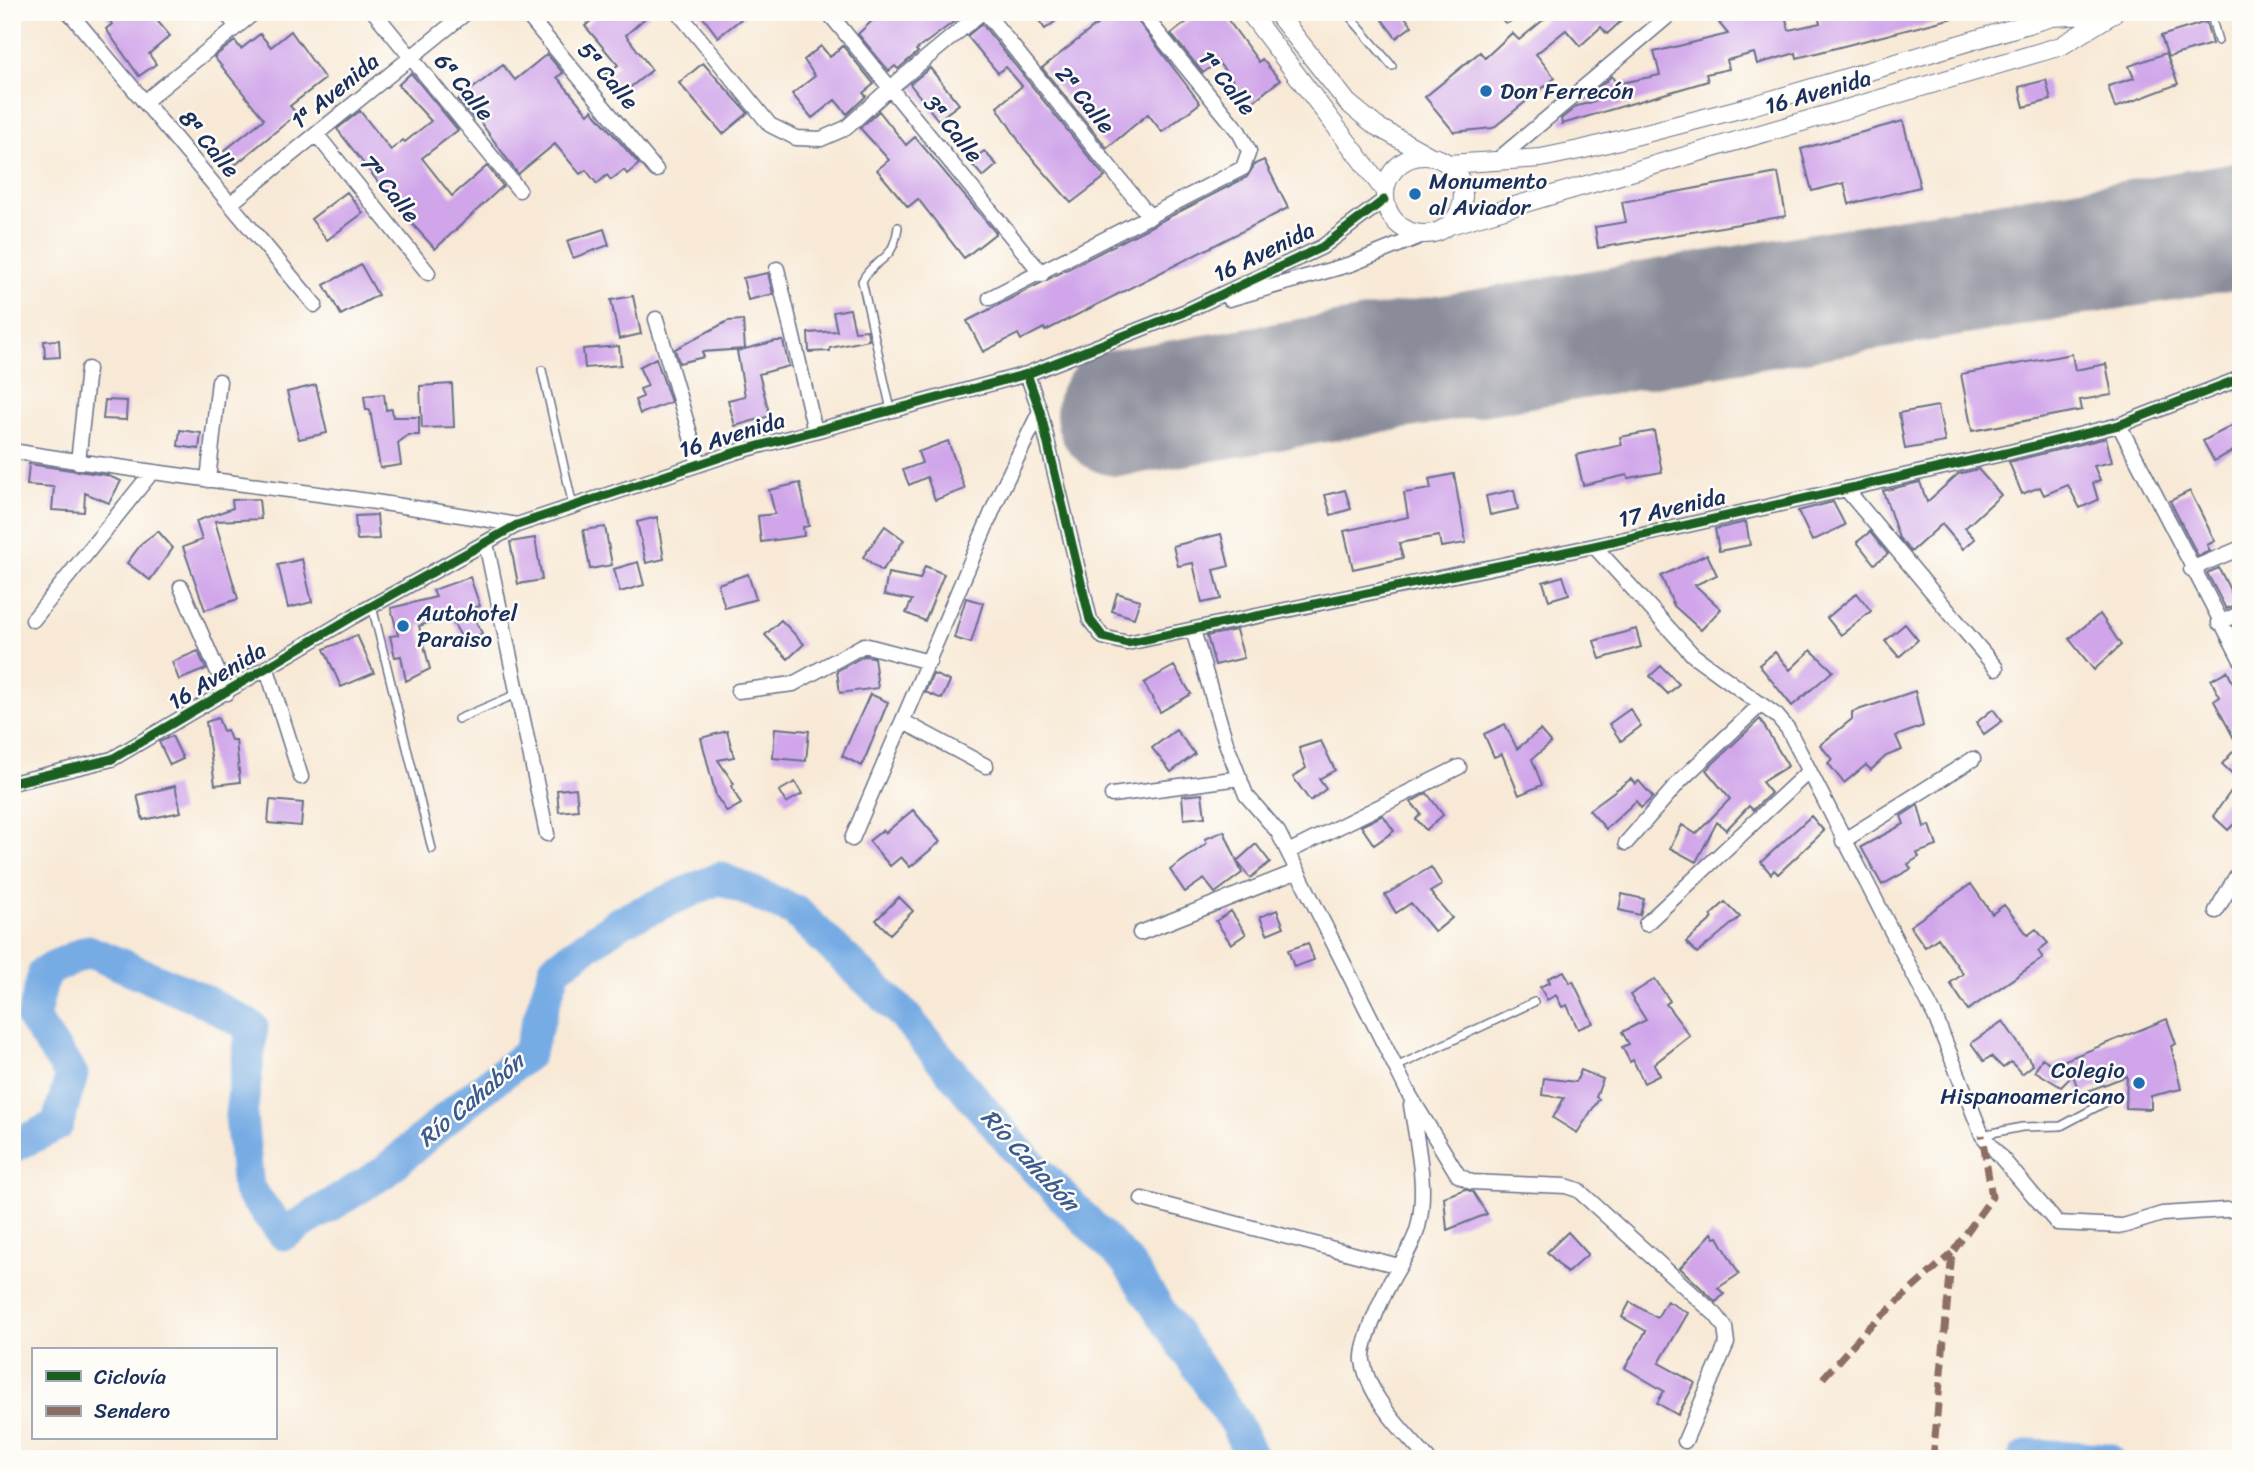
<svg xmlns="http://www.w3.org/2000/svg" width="2253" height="1471" viewBox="0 0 2253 1471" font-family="Sriracha,sans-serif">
<rect width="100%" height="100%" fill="#fdfcf7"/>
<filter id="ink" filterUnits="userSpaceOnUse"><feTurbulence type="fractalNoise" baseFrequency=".0143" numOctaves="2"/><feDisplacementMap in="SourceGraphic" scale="14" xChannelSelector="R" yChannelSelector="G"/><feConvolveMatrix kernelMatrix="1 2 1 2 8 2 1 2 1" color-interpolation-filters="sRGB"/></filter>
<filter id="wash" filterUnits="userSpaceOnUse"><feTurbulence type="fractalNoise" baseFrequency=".00686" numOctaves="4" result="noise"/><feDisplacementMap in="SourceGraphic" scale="28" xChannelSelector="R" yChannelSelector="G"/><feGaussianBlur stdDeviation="1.57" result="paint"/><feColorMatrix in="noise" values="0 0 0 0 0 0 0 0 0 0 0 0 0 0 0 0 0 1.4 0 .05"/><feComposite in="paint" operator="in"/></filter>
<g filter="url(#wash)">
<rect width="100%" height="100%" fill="#f8e9d6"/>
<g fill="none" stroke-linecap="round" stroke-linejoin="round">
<path stroke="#76abe4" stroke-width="33" d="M12,1147l45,-22 15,-50 -39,-56 11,-47 44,-21 109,46 55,30 -11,88 7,74 36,45 99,-61 79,-68 66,-51 27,-86 65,-46 100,-44 75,33 109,104 112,134 111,113 109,162 16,35
M2024,1459l8,-4 75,4"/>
<path stroke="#8a8c9a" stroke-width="126" d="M1119,413l1122,-188"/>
</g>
<g id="blocks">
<path fill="#d0a5ea" d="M103,12h47l20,24 -21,18 7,10 -17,12 -33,-47 6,-5z
M601,12h51l-26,23 26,35 -34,27 -16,-20 16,-12 -33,-39z
M699,12h51l-32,25z
M871,12h96l-51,38 2,2 -20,17 -3,-3 -6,5 -31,-37 17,-16z
M1033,12h35l-23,17z
M1113,12h18l69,91 -38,29 -14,-18 -41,34 -65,-80z
M1200,12h22l37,50 3,-3 18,21 -29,23 -33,-41 -15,11 -32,-39z
M1390,12h11l11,14 -16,12 -15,-20z
M1553,12h78l-24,22 -6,-7 -21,19 -14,-16 -30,24 19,24 -62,50 -39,4 -29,-35 55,-45 5,6 27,-25 7,7z
M1759,12h25l5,18 31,-7 -3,-11h135l1,6 -156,40 -1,-5 -39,11 -3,-11 -27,7 2,9 -23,5 2,7 -146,43 -1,-5 16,-13 27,-7 -6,-11 14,-12 4,8 44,-9 -6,-23 74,-18 -9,-11z
M2206,22l6,22 -44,13 -7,-21z
M982,24l123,153 -34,26 -47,-54 -27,-42 25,-21 -16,-19 -8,6 -31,-37z
M291,31l34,48 -35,27 7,8 -62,51 -11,-14 40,-32 -50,-62 21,-16 6,8 19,-15 11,13z
M821,46l9,11 13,-11 31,38 -11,9 3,3 -19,18 -12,-14 -23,18 -20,-24 23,-18 -11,-16z
M2166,53l12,31 -63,24 -7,-22 26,-8 -5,-12z
M547,54l16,19 -6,4 31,37 4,-4 47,54 -12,10 -3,-4 -13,10 -4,-5 -10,9 -11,-14 -6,4 -25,-30 -37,30 -42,-58 -3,2 -15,-18 45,-35 12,15z
M703,63l45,50 -25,21 -44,-51z
M930,68l29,36 -21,16 -28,-36z
M411,73l47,57 -36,28 30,38 35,-30 16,20 -68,63 -36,-40 -62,-80 23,-18 31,39 12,-10 2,2 26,-21 -33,-36z
M2046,80l5,20 -27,7 -5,-20z
M879,111l27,34 9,-8 81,96 -32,25 -46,-59 -10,8 -31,-37 12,-10 -29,-32z
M1903,121l17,66 -71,17 -5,-21 -32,8 -11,-42z
M984,151l13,14 -14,12 -13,-15z
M1264,160l24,48 -243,123 -1,-3 -23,12 -3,-6 -35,18 -16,-31 280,-144 8,-13z
M1778,173l8,43 -188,32 -3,-21 31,-5 -4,-20z
M347,192l16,21 -36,27 -16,-21z
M604,229l5,16 -36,13 -6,-17z
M361,265l17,30 -37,20 -17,-30z
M768,273l5,21 -25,6 -5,-22z
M633,296l8,38 -22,5 -8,-39z
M850,309l5,22 12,-1 2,10 -39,8v3l-21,1 -1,-19 29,-2 -4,-19z
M743,320l2,29 -43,3 2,5 -25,6 -4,-14 53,-28z
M59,340l1,17 -15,1 -1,-17z
M776,341h7l6,25 -30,8 11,42 -35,10 -7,-26 17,-4 -8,-45z
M619,346l2,19 -36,3 -2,-19z
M2072,354l3,16 31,-6 6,31 -32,5 2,10 -110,21 -11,-57z
M656,358l15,44 -31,12 -5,-14 8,-3 -3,-8 8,-3 -9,-19z
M452,384l2,43 -32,1 -2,-42z
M316,385l11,48 -28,6 -12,-47z
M384,394l2,16 6,-1 1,8h26v18h-11l-10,8 3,22 -21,3 -10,-58h-4l-2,-14z
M105,400l22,1 -1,19 -23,-1z
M1938,406l7,36 -40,7 -6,-36z
M2241,421v26l-27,14 -11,-20z
M180,430l21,3 -2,16 -21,-3z
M1654,431l8,41 -34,6 -1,-3 -44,10 -7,-30 46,-10 -2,-8z
M2106,438l6,24 -18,4 6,14 -7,3 5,17 -18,8 -12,-23 -24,10 -4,-8 -18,7 -13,-32z
M948,441l17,48 -30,11 -8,-23 -18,8 -6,-15 19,-7 -4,-11z
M29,464l77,11 15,6 -12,22 -24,-10 -1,19 -32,-2 2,-23 -27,-2z
M1978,469l23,26 -36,33 10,11 -12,10 -21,-25 -31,28 -12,-14 -16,-47 37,-9 7,20 31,-28z
M1454,474l12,69 -25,4 -2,-11 -40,7 4,15 -50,11 -9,-38 64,-14 -4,-24 27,-4 -2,-10z
M800,483l9,43 -6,1 1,9 -43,6 -3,-26 17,-2 -6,-24z
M1345,490l6,19 -20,6 -6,-20z
M1514,490l4,19 -28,6 -4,-19z
M2190,491l25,50 -8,4 3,6 -12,5 -28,-55z
M259,499l2,20 -46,2 23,78 -33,11 -22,-63 19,-7 -6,-19 37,-13 -1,-8z
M1833,502l12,23 -33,16 -14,-30z
M377,515l2,24 -22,1 -2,-24z
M657,517l7,42 -18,4 -9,-41z
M1746,522l4,23 -31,6 -4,-22z
M885,526l19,14 -22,31 -19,-14z
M605,527l7,38 -22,4 -7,-39z
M158,531l15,17 -23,32 -23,-17 15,-20z
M1870,532l18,22 -14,10 -17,-22z
M1221,534l8,32 -15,4 7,29 -19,4 -9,-40 -15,3 -5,-20z
M535,538l7,42 -24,4 -8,-42z
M1707,554l10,21 -22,10 26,24 -20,21 -27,-24 -13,-30z
M302,559l10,43 -24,6 -10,-43z
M638,562l6,23 -24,7 -6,-23z
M925,566l19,8 -19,47 -19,-8 6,-13 -28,-5 4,-22 32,6z
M2219,568l18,36 -11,5 -19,-36z
M748,574l8,25 -31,9 -7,-24z
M1563,576l6,18 -20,6 -6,-18z
M470,577l10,29 -11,3 13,24 -17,10 -16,-27 -30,10 11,43 -24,12 -5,-25 -6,1 -5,-21 8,-1 -7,-27 45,-11 -3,-7z
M1117,593l23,7 -6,18 -22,-7z
M1857,593l14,18 -30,24 -14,-17z
M966,598l17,5 -12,40 -17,-5z
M2100,614l21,31 -27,25 -25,-31z
M781,620l23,24 -16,15 -23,-24z
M1905,624l13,16 -19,17 -14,-16z
M1636,629l5,18 -41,12 -6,-18z
M1236,630l8,28 -29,7 -8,-29z
M357,635l17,38 -33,14 -17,-38z
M1811,650l22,21 -41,35 -33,-41 16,-13 15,18z
M198,651l8,18 -27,11 -7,-18z
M864,656l10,1 4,31 -38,5 -3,-22z
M1174,666l17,28 -31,18 -16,-29z
M1661,666l18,18 -11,10 -18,-18z
M2227,671l14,28v118l-13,13 -15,-14 26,-36 -17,-16 16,-18 -24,-45 6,-4 -9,-17z
M933,674l17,7 -8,18 -17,-7z
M1915,691l8,35 -27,10 6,14 -16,6 -15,14 -5,-5 -22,18 -16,-20 4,-4 -12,-14 32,-26v-7z
M870,694l18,8 -26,64 -20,-10z
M1630,709l11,17 -20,15 -12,-17z
M1993,709l9,12 -18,13 -8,-11z
M218,718l5,13 4,-1 4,10h5l4,42 -25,3 -9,-63z
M1760,719l28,47 -26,16 9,11 -18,17 -4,-4 -23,24 -9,-8 -21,40 -26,-14 12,-23 14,9 34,-35 -24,-29z
M1505,724l12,25 23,-19 11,13 -19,16 10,26 -23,10 -17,-41 -8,3 -10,-23z
M775,728l34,3 -3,30 -33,-3z
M1176,730l19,24 -24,18 -19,-24z
M727,731l7,26 -16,3 16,24 -3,2 10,18 -14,8 -11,-16 -15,-58z
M172,736l11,23 -13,6 -11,-23z
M1321,741l14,29 -16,9 7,10 -16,12 -17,-24 13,-9 -7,-20z
M1631,779l4,5 4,-3 14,16 -12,11 -5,-7 -30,28 -17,-19z
M795,782l7,12 -16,9 -7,-12z
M175,786l6,26 -38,8 -6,-25z
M576,788l2,22 -19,2 -2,-22z
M1427,793l16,22 -17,15 -10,-11 5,-5 -10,-12z
M1202,794l3,23 -21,2 -2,-23z
M270,800l33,3 -2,23 -33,-3z
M1918,805l6,22 6,-2 7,21 -20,7 2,4 -11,7 3,5 -29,16 -21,-38 43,-23 -3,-8z
M913,810l27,32 -30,25 -9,-10 -11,9 -21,-25 14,-11 2,3z
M1383,815l11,16 -20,14 -13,-19z
M1811,816l13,15 -46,43 -4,-4 -3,4 -10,-12z
M1224,831l18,42 -27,20 -11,-14 -19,13 -15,-22 37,-27 -2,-4z
M1256,844l14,18 -20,16 -13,-17z
M1431,867l11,18 -12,7 22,26 -17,14 -24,-29 -15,10 -11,-18z
M1971,884l21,30 12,-9 24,30 8,-6 12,14 -10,8 5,7 -75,52 -18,-27 13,-9 -25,-36 -13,9 -15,-21z
M1622,894l22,5 -4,16 -21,-5z
M899,897l14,14 -23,23 -14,-14z
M1725,902l15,15 -43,36 -11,-11 27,-24 -2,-3z
M1277,910l7,17 -17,7 -7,-17z
M1231,911l15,23 -15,10 -15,-23z
M1308,943l6,17 -20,7 -6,-17z
M1564,971l6,12 3,-2 20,42 -15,6 -11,-24 -5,2 -6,-12 -9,5 -7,-13 10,-5 -2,-4z
M1655,979l15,22 -4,3 24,32 -36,28 6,11 -16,8 -11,-23 -3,2 -8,-15 7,-3 -7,-12 24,-12 -16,-25z
M2167,1019l9,25 -5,2 10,43 -30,7v13l-25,-1 1,-32 -47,18 -7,-19 -12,12 -26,-16 7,-13 11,7z
M2003,1021l30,44 -11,9 -11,-12 -8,6 -12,-12 -7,5 -13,-18z
M1581,1070l22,9 -7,18 3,2 -22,34 -24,-15 11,-20 -22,-3 2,-17 32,4z
M1465,1189l8,3 14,22 -40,16 -3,-33z
M1568,1232l20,22 -21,19 -20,-21z
M1712,1233l3,5 3,-1 21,37 -21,14 6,6 -8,8 -36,-34z
M1667,1301l21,12 -29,50 36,20 -17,32 -21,-12 7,-12 -39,-23 21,-37 -24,-14 8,-15 27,16z"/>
</g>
</g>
<g filter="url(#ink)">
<use href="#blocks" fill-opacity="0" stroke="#687088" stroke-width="2"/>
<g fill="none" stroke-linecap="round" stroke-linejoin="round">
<defs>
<path id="service" d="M1346,12l46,54
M1501,12l6,7
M2210,12l8,29
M542,370l31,136
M891,410l-29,-129c12,-24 31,-16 36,-54
M372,606l60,243
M458,719l61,-26
M1396,1067l138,-65
M1982,1135l40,-8 39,-1 45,-24"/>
<path id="minor" d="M69,12l246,293
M225,12l12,15
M374,12l145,178
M525,12l131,158
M678,12l92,113 26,13 25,1 25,-11 44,-40 92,-76
M828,12l214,262
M985,12l165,205
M144,102l111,-90
M317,135l111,138
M1495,162l178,-150
M230,204l237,-192
M777,269l38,162
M990,298l253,-130 6,-17 -10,-19 -98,-120
M1229,299l122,-35 72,-29
M656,319l43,145
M1027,374l13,37 50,209 13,17 24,6 467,-97 412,-93 113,-28 122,-47
M2119,425l122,235
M12,451c168,28 338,43 505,74
M78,462l10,-93
M208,480l11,-99
M1846,489l150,179
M486,543l61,291
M1594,546l99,109 84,61 11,13 147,287 47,119 75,88 66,3 39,-12 79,-5
M2191,569l50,-21
M181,587l46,106
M33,620l119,-148
M2219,623l22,-10
M1193,630l33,113 20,52 32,37 132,264 48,79 13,7 95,4 12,4 138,125 9,12 2,16 -42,98
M267,669l34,108
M738,691l55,-7 71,-39 65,17
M904,722l82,44
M12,783l100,-24 242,-143 163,-91 219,-73 291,-78 157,-62 138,-65 62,-47
M1112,795l128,-17
M852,839l149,-348 39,-80
M1843,841l130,-82
M1626,843l55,-63 80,-76
M1288,852l171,-85
M2216,911l25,-43
M1646,924l163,-153
M1140,933l158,-62
M1411,1105c6,39 17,83 7,122 -5,20 -20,40 -29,58 -8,15 -28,60 -26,76 6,38 41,71 65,98
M1142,1199l257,67"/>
<path id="tertiary" d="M1249,12l135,178
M1276,12l72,91 28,23 54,30
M1385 195a39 39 0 1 1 78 0a39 39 0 1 1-78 0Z
M1448,164l93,-6 43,-9 167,-43 301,-89 59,-3
M1450,225l611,-179 52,-32"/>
</defs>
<use href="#service" stroke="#687088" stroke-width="10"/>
<use href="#minor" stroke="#687088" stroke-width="17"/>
<use href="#tertiary" stroke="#687088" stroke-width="20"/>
<use href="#service" stroke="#fff" stroke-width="7"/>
<use href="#minor" stroke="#fff" stroke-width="14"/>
<use href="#tertiary" stroke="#fff" stroke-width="18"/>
<path stroke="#8d6e63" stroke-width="7" stroke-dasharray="14 7" stroke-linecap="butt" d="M1823,1378l42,-47 87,-78
M1933,1459l19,-206 40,-56 -10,-62"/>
<defs>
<path id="cycleway" d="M1027,374l13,37 50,209 13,17 24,6 467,-97 412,-93 113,-28 122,-47
M12,783l100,-24 242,-143 163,-91 219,-73 291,-78 157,-62 138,-65 62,-47"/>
</defs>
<use href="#cycleway" stroke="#fdfcf7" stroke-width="13"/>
<use href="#cycleway" stroke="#1b5e20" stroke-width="9"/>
</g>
</g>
<g fill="#1f6fb2" stroke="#fdfcf7" stroke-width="2.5">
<circle cx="1486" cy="91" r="7"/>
<circle cx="1415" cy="194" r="7"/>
<circle cx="403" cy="626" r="7"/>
<circle cx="2139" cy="1083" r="7"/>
</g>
<g text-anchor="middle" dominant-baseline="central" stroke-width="5" stroke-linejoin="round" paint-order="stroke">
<g font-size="23" fill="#1b2f5e" stroke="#fdfcf7">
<text transform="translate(608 76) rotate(50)">5ª Calle</text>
<text transform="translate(1227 83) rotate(51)">1ª Calle</text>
<text transform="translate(464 87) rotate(51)">6ª Calle</text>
<text transform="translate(335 91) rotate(-39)">1ª Avenida</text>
<text transform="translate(1818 92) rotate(-16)">16 Avenida</text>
<text transform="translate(1085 100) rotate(51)">2ª Calle</text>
<text transform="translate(953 129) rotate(51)">3ª Calle</text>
<text transform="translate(209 144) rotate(50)">8ª Calle</text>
<text transform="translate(390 189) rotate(51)">7ª Calle</text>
<text transform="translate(1264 252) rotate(-26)">16 Avenida</text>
<text transform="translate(732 435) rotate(-17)">16 Avenida</text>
<text transform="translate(1672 508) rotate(-13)">17 Avenida</text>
<text transform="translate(217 676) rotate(-31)">16 Avenida</text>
</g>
<g font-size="23" fill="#1b2f5e" stroke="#fdfcf7" text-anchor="start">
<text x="1500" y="91">Don Ferrecón</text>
<text x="1429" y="181">Monumento<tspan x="1429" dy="26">al Aviador</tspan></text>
<text x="417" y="613">Autohotel<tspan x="417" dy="26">Paraiso</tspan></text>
<text x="2125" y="1070" text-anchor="end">Colegio<tspan x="2125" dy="26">Hispanoamericano</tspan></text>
</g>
<g font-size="24" font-style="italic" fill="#3b5a8d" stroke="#fdfcf7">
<text transform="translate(471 1100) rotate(-40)">Río Cahabón</text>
<text transform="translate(1030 1160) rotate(47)">Río Cahabón</text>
</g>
</g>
<rect width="2253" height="1471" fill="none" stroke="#fdfcf7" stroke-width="42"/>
<rect x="32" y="1348" width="245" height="91" fill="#fdfcf7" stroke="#a3aaba" stroke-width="2"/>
<rect x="46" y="1371" width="35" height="10" fill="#1b5e20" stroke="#a3aaba" stroke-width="2"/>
<text x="94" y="1384" font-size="21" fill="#1b2f5e">Ciclovía</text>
<rect x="46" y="1406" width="35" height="10" fill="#8d6e63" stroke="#a3aaba" stroke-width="2"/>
<text x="94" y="1418" font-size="21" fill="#1b2f5e">Sendero</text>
</svg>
